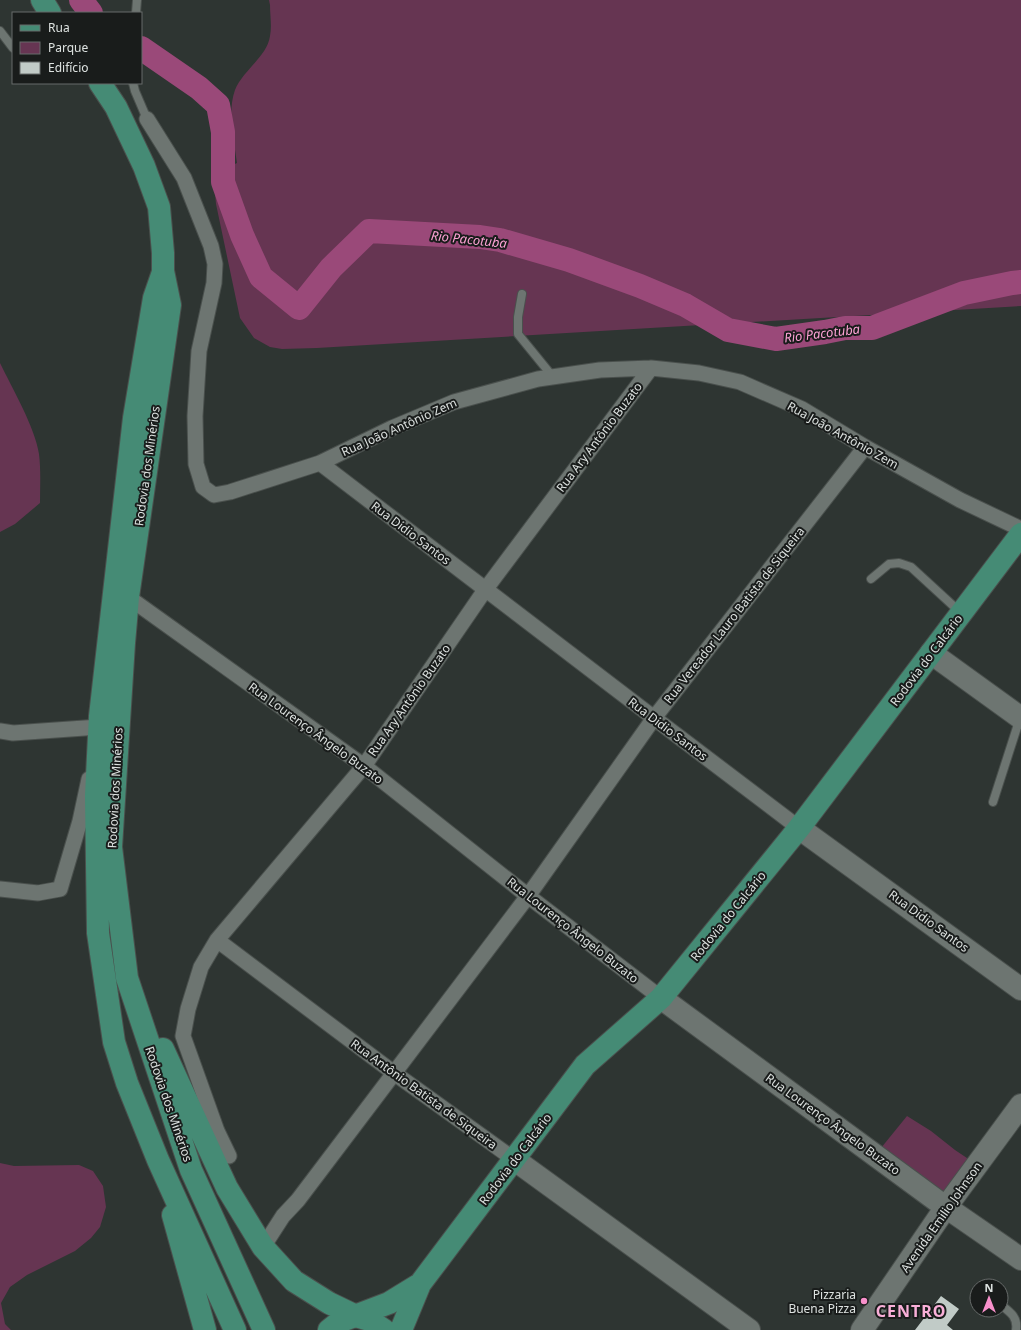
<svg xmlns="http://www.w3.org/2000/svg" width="1021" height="1330" viewBox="0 0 1021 1330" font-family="'Noto Sans',sans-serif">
<rect width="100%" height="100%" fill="#2e3532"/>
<path fill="#663552" d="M269,0h752v306l-704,42 -35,1 -12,-2 -16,-9 -14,-20 -24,-114 -2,-22 8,-12 15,-7c-3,-23 -10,-51 -2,-73 8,-20 32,-33 35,-54 2,-10 0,-21 0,-31z
M0,363c12,25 35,64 39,91 2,16 1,33 1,49l-25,21 -15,8z
M907,1116l24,15 24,19 15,10 -26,32 -63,-44z
M0,1163l14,3 65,-1 14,6 10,15 3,21 -6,20 -9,11 -16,13 -48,24 -17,12 -9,16 4,21 6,6h-11z"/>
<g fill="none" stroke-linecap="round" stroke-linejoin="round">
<path stroke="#9a4979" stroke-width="24" d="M81,0l10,13
M141,48l58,40 19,17 5,27v50l19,53 19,42 38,31 32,-40 38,-37 111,6 20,3 69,20 71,26 45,19 43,25 48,9 49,-7 20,-4h27l92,-35 48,-10 9,-1"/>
</g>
<path fill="#c1cbc7" d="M941,1296l18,13 -12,16 6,5h-38z"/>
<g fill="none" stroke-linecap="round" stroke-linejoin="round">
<defs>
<path id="lane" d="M136,13l1,-13
M0,31l13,17
M133,83l2,8 12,28
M522,294l-4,23v17l35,43
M871,579l18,-15 10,-1 12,4 49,45
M993,802l27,-84
M1001,1305c9,7 17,12 15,25"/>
<path id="street" d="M147,119l37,59 27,68 4,18 -1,19 -15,68 -4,65 1,48 7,23 11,8 16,-3 90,-29 72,-35 62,-26 84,-23 62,-9 51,-2 48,5 41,9 62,27 63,38 95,53 61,29
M320,463l334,255 145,110
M128,597l236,169 164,130 133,102
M0,731l13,2 86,-6
M0,889l38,4 22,-4 20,-68 9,-42
M217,940l177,133 121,87
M229,1156l-12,-25 -34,-95 5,-27 13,-42 16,-27 147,-174 121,-176 166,-222
M263,1247l20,-31 15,-16 230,-304 126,-178 211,-271"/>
<path id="secondary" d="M931,653l90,65
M799,828l222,161
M661,998l279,205 81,56
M515,1160l234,170
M862,1330l84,-123 75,-102"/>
<path id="primary" d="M42,0l8,13
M100,83l16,24 28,59 15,41 4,46v18l7,34 -42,292 -4,46 -13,204 16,131 64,192 73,160
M163,272l-9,26 -20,120 -34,298 -4,80 2,137 16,109 13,41 31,77 77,170
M163,1049l64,139 36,59 31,34 35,22 27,13 13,4 15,10
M173,1215l32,115
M329,1330l10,-8 50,-19 31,-19
M401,1330l19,-46 165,-219 76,-67 138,-170 222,-294"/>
</defs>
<use href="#lane" stroke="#4a504d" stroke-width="10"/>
<use href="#street" stroke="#4a504d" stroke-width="17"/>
<use href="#secondary" stroke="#4a504d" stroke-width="24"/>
<use href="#primary" stroke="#4a504d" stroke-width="24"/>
<use href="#lane" stroke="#6d7571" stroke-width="8"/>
<use href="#street" stroke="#6d7571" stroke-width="15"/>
<use href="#secondary" stroke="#6d7571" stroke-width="22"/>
<use href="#primary" stroke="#458b75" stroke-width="22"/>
</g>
<circle fill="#f890cb" stroke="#191c1b" stroke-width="1.5" cx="864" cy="1301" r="4"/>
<g text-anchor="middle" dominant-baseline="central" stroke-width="4" stroke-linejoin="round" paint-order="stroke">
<g font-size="12" fill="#dde2e0" stroke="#191c1b">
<text transform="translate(399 427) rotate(-24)">Rua João Antônio Zem</text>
<text transform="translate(843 435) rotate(29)">Rua João Antônio Zem</text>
<text transform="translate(599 437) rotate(-53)">Rua Ary Antônio Buzato</text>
<text transform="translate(147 466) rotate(-82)">Rodovia dos Minérios</text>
<text transform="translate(411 533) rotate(37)">Rua Didio Santos</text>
<text transform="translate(734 615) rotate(-52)">Rua Vereador Lauro Batista de Siqueira</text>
<text transform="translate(926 660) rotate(-53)">Rodovia do Calcário</text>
<text transform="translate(409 700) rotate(-55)">Rua Ary Antônio Buzato</text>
<text transform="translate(668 729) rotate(37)">Rua Didio Santos</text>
<text transform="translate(316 733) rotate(36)">Rua Lourenço Ângelo Buzato</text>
<text transform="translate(115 788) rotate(-87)">Rodovia dos Minérios</text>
<text transform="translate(728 916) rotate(-51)">Rodovia do Calcário</text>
<text transform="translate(929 921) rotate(36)">Rua Didio Santos</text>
<text transform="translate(573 930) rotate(38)">Rua Lourenço Ângelo Buzato</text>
<text transform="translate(424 1094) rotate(36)">Rua Antônio Batista de Siqueira</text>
<text transform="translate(169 1104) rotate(71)">Rodovia dos Minérios</text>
<text transform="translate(833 1124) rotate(36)">Rua Lourenço Ângelo Buzato</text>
<text transform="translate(515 1159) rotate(-53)">Rodovia do Calcário</text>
<text transform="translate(941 1217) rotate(-55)">Avenida Emilio Johnson</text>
</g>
<g font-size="12" fill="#dde2e0" stroke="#191c1b" text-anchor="end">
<text x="856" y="1294">Pizzaria<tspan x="856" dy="14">Buena Pizza</tspan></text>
</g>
<g font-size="13" font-style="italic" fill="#fba1d3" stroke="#191c1b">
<text transform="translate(469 239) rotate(6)">Rio Pacotuba</text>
<text transform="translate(822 333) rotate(-7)">Rio Pacotuba</text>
</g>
<g font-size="16" font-weight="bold" letter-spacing="1" fill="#f9afd8" stroke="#191c1b">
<text x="911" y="1311">CENTRO</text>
</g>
</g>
<rect x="12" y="12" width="130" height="72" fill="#191c1b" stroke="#676b6a"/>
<rect x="20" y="25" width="20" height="6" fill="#458b75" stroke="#676b6a"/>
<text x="48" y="32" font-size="12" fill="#dde2e0">Rua</text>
<rect x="20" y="42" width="20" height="12" fill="#663552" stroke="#676b6a"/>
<text x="48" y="52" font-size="12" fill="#dde2e0">Parque</text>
<rect x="20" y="62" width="20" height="12" fill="#c1cbc7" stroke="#676b6a"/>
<text x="48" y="72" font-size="12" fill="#dde2e0">Edifício</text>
<g transform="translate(989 1298)"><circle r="19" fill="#191c1b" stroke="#676b6a"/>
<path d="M0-3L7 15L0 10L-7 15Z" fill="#f890cb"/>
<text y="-6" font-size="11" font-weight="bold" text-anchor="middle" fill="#dde2e0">N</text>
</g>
</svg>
